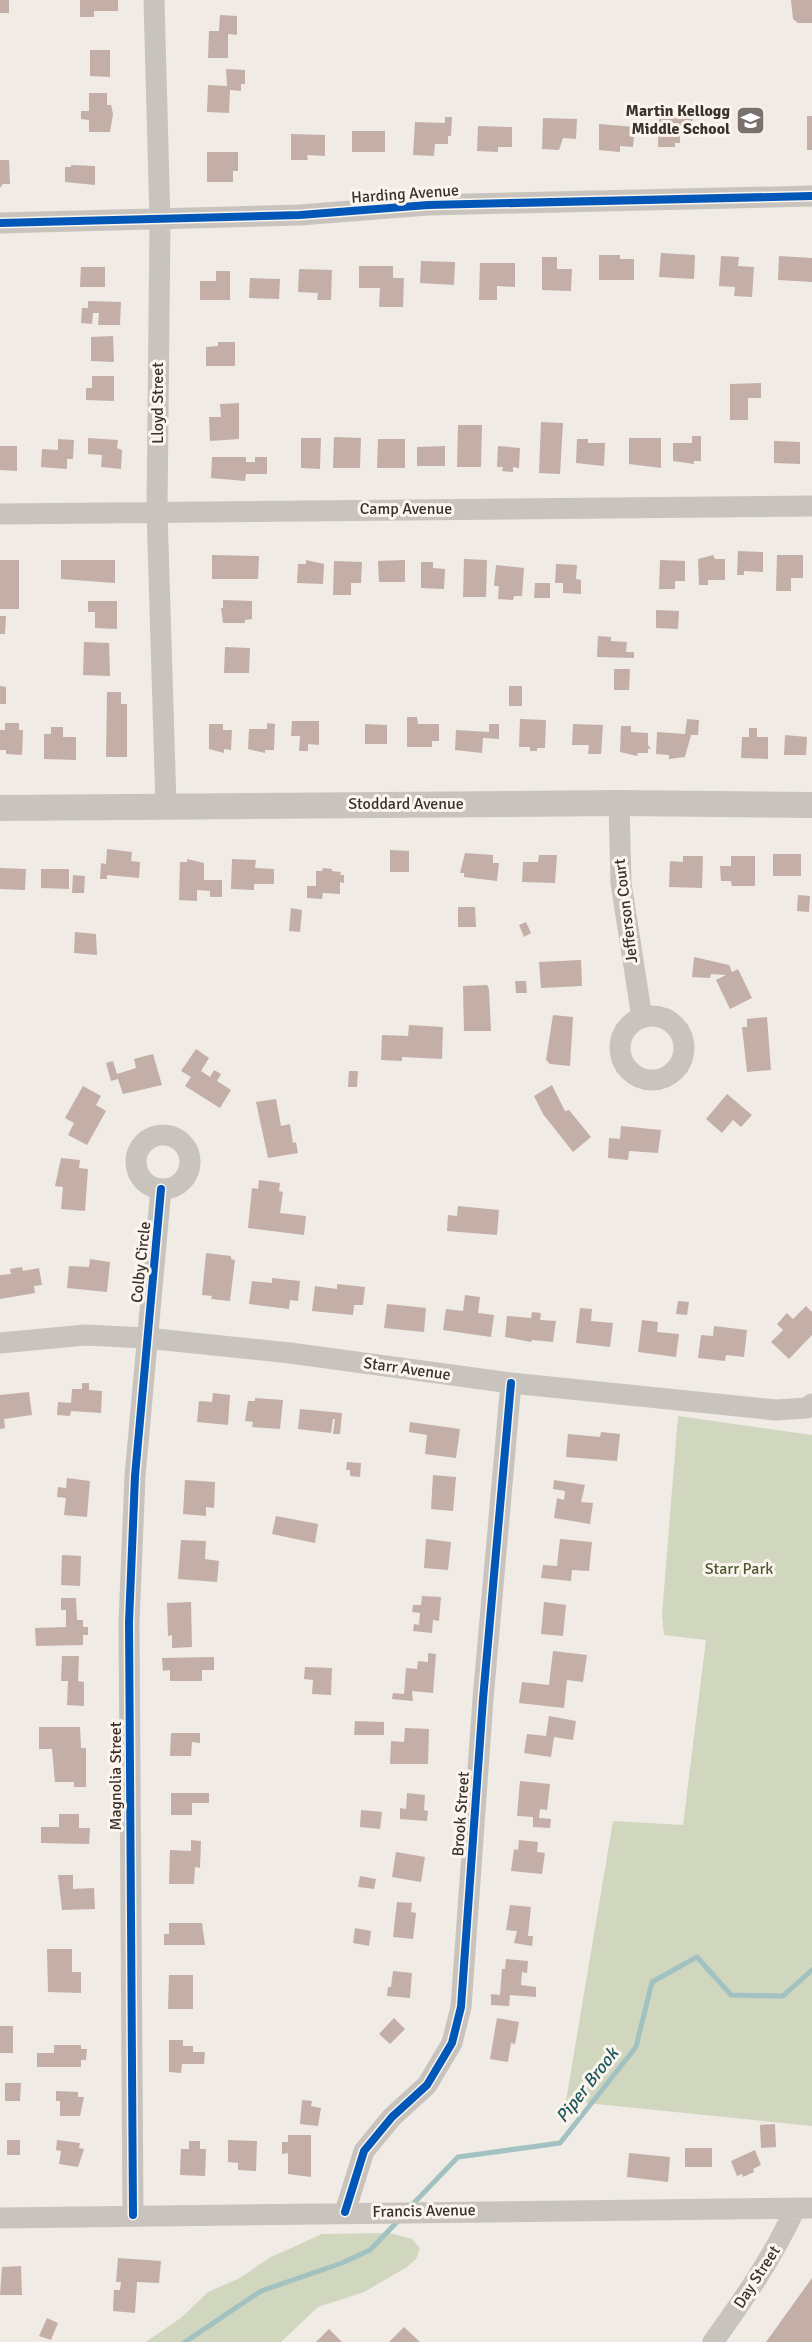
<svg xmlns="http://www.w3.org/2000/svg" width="812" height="2342" viewBox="0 0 812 2342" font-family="Signika,sans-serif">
<rect width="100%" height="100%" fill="#f0ebe5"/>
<path fill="#d1d6bf" d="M678,1416l134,19v691l-246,-25 47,-280 70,4 23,-185 -42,-5 -2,-20z
M390,2233l22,6 8,9 -4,11 -9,8 -43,25 -46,15 -37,35h-135l36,-25 26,-25 32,-14 29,-20 53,-24z"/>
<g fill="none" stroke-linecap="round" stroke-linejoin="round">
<path stroke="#a1c2c1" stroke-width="5" d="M411,2206l47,-49 102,-14 76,-96 16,-65 45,-25 34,38 52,1 29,-26
M185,2342l76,-51 81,-28 28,-13 29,-30"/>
</g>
<path fill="#c3afa7" d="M0,0h9v13h-9z
M80,0h38v11h-24v6h-14z
M791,0h21v23h-14l-5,-4z
M220,15l17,1v19l-9,-1v24h-20l1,-27h10z
M90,50h20v27l-20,-1z
M226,69l19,1v14h-4v7l-11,-1 -1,23 -22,-1 1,-27 19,1z
M89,93h18v12h4l2,9 -3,18h-21v-12l-8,-1v-8h8z
M659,114h34l-1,20h-12v9h-5v4h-17z
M807,116h5v34h-5z
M445,117h7l-1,19h-3v8h-13l-1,12 -21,-1 2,-33 30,1z
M543,118l34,1 -1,20 -13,-1 -4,12 -17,-1z
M599,124l36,3 -2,20 -13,-1v6l-21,-2z
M478,126l34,1v20h-14v5l-21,-1z
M352,131h33v21h-33z
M291,134l34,1v21l-18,-1 1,5h-17z
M207,152h31v19h-5v11h-26z
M0,160h9l1,24h-7l-3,4z
M71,165l24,1v19l-30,-3v-15h6z
M661,253l34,2 -1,24 -35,-2z
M599,255h21v4h14v21h-35z
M721,256l18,1 -1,9 16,1 -2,30 -18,-1 1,-9 -16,-1z
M779,256l33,2v24l-34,-2z
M542,257h15v12h15l-1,22 -29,-1z
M421,261l34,1 -1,23 -34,-2z
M480,263h35v24l-18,-1v14h-18z
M359,266h34v12h11l-1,29h-24l1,-19h-21z
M81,267h24v20h-25z
M299,269l33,1 -1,30h-14l1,-7 -20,-1z
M216,271h14v29h-30v-19h16z
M250,278l30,1 -1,20 -30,-1z
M88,301l33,1 -1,23h-22l1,-12h-6l-1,11 -11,-1 1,-15h6z
M113,336l1,26 -23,-1v-24z
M218,342h17v24h-29v-19l12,-1z
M92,376h22v25l-28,-1v-12h6z
M761,383v15h-13v22h-18v-36z
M239,403v36l-29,2 -1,-24h12l-1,-13z
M541,422l22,1 -3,51 -21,-1z
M458,425h24l-1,42h-24z
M692,436h9v25h-7v3l-21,-3v-18h19z
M334,437l27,1 -1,30h-27z
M88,438l30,2 -1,8 5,2 -1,19 -20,-2 1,-12 -14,-1z
M301,438h20l-1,31 -19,-1z
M629,438h32v30l-32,-4z
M58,439l16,1 -1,19h-6v10l-26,-2 1,-18 16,1z
M378,439h27v29h-28z
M577,439h11v4h17l-1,23 -28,-3z
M774,441l26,1v22l-26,-1z
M0,446h17v25l-17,-1z
M445,446v20h-28v-19z
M498,446l22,2 -1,20 -6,-1v5l-11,-1 1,-4h-6z
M212,457h34v5h9v-5h12v17h-21l-1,7 -34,-3z
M738,551l25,1v20l-19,-1v4h-7z
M212,555l47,1 -1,23h-46z
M713,555l2,4h10v21h-17v5h-9l-1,-26z
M777,555h26v23h-12v13h-15z
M464,559l23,1 -1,37h-23z
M0,560h19v49h-19z
M61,560h54v23l-54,-4z
M306,560l18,4 -1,20 -26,-1 1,-19h8z
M405,560v22h-26l-1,-21z
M660,560l25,1v20h-10v8h-16z
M334,561l28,1 -1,21h-10v12h-18z
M421,562h12v6l12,1 -1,20 -23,-1z
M556,564l21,1 -1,14 5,1v14l-18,-1v-10h-8z
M496,565l28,3 -2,28h-8l-1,4 -15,-1 1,-13h-5z
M535,583h15v15h-16z
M223,600l29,1v18l-7,1v3h-22l-2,-15h2z
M88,601h29v28l-22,-1v-16h-7z
M656,610l23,1 -1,18 -22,-1z
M0,616h6l-1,18h-5z
M598,636l13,1v4l16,1 -1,10h8v6l-37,-1z
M84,642l25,1 1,33 -27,-1z
M225,647l25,1 -1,25h-25z
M614,669h16l-1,21h-15z
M0,686l6,1v17h-6z
M509,686h13v20h-13z
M107,692h14v12h6v53h-21z
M407,717h10l1,7h21v17h-7v6h-25z
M520,719l26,1 -1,28h-8v3h-7v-4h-11z
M687,719l12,1 -1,15h-7l-6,22 -16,2v-4l-13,-1 1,-22 28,2z
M292,721h27v24l-11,-1v7h-9l1,-15h-9z
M5,723h14v7h4l-1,25 -16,-1v-4h-6v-20h5z
M267,723l8,1 -1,26h-9v3l-17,-4 1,-20h18z
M209,724h14v6h9l-1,20 -7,-1v4l-15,-4z
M365,724l22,1v19h-22z
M489,724h10v15l-16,-1 -1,15 -27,-3 1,-20 33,2z
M573,724l30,1 -2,29h-13l1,-9h-17z
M621,726h10v6l17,1v12l3,4h-3v4h-10l-1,3 -17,-4z
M51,727h12v10h13v23l-32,-1v-25h7z
M749,728h8v9h11v22l-27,-1 1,-21h7z
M785,735l22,2 -1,18h-22z
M107,849l25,3 -1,9 9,1 -1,16 -32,-3v4h-7l1,-16 5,1z
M390,850l19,1v21h-19z
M465,853l28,2v8h6l-2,18 -33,-4v-4h-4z
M773,854h28v22h-28z
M539,855h18l-2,28 -33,-1 1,-20h15z
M683,856h20l-1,32 -33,-1 1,-26 13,1z
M731,856h24v30h-23l-1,-5h-10l-1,-15h11z
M187,859l17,4v17h18v17h-12v-6l-13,-1v11l-18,-1 1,-38h7z
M232,859l24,1 -1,8 19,1v15h-20v6l-23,-1z
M0,868l26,1 -1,21 -25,-1z
M323,868l9,1v2l9,1 -1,3h4v8l-4,-1v12l-17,-1 -1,6 -15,-1v-12h9v-15h6z
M41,869h28v20l-28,-1z
M73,875l12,1 -1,17h-12z
M798,895l12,1 -1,16 -12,-1z
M458,907h17l1,20h-18z
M291,908l11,2 -2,22 -11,-1z
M526,922l5,11 -7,4 -5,-12z
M75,932l21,2 1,21 -23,-2z
M694,957l35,8 3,7 6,-3 14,29 -22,11 -14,-29 10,-5 -15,-1 -1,4 -18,-1z
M581,960l1,26 -41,2 -2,-26z
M515,981h11l1,12h-11z
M487,985l2,4 2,42h-27l-1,-45z
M553,1015l20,2 -3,49 -20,-2 -4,-4z
M767,1017l4,53 -24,2 -5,-45h5v-8z
M409,1025l34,2 -1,32 -40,-2v4l-21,-1 1,-25 26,1z
M196,1049l13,9 -8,13 9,6 4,-7 7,4 -4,7 14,9 -11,18 -35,-22 6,-9 -10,-6z
M153,1054l9,31 -39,9 -5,-15 -7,2 -5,-18 7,-2 4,13 19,-6 -2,-9z
M349,1071h9l-1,16h-9z
M552,1085l13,26 4,-1 22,27 -18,15 -30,-38 -9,-18z
M83,1086l18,10 -5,9 10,6 -19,34 -19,-10 6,-12 -9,-5z
M727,1094l25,21 -11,12 -8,-7 -11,13 -16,-14z
M276,1099l5,27 9,-2 3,19 3,-1 2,11 -30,5 -12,-56z
M621,1126l40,4 -3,23 -29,-2 -1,9 -20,-2 1,-20 11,1z
M61,1158l19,2 -1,8 9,1 -3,42 -24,-2 2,-22 -8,-1z
M259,1180l21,3 -1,8 4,1 -3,21 26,3 -2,19 -56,-7 4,-40 6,1z
M458,1206l41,4 -2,25 -50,-4 1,-16 9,1z
M206,1253l25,3v3l4,1 -5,41 -19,-2 1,-3 -10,-1z
M90,1259l20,3 -3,30 -40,-4 2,-22 20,1z
M22,1267l1,4 16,-3 3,17 -8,1 1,7 -35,6v-24l11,-1 -1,-5z
M272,1278l28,3 -2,20 -8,-1 -1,9 -40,-5 3,-23 20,2z
M337,1284l28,3 -2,18h-9l-1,10 -41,-4 3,-25 22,3z
M465,1295l15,2 -2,16 16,2 -3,22 -48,-7 3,-21 17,2z
M678,1301l11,1 -2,13 -11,-1z
M387,1304l39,4 -2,24 -40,-4z
M806,1306l6,6v23l-23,24 -18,-17 12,-12 -6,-6 10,-11 6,6z
M580,1308l12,1 -1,12 22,2 -3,24 -34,-4z
M532,1312l9,1 -1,7 16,1 -3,21 -21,-2 -1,2 -26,-5 2,-21 24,2z
M642,1320l16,2 -1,10 22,2 -3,23 -38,-5z
M714,1326l33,4 -3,27 -18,-2 -1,6 -27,-3 3,-23 12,1z
M82,1383h7v7l13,1 -1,22 -30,-2 -1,5 -13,-1 1,-13 13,1 1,-14h10z
M29,1392l3,23 -28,4 1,9 -5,1v-34z
M213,1393l17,2 -2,30 -31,-3 2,-21 13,1z
M255,1398l28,2 -3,29 -28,-2 1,-5 -8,-1 3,-20h7z
M300,1409l42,4 -2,21h-7l2,-15h-2l-2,14 -33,-4z
M410,1422l50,7 -4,29 -31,-4 2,-19 -18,-3z
M601,1432l19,2 -3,27 -51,-4 2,-23 32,3z
M347,1462l14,1 -1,14 -10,-1v-6h-4z
M433,1475l23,2 -3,34 -22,-2z
M67,1478l23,3 -3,36 -23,-2 2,-17 -9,-1 1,-10 8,1z
M185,1480l30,2 -1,26 -8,-1v9l-23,-2z
M554,1480l31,5 -4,17 12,1 -3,21 -36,-6 3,-20 7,2 1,-9 -12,-2z
M276,1516l42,8 -3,19 -43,-9z
M426,1539l25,3 -3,28 -24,-2z
M560,1539l32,3 -3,29 -17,-1 -1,11 -30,-3 2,-13 14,1z
M181,1540l25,1 -1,18 14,2 -2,21 -39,-3z
M62,1555l19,1 -1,30 -19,-1z
M422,1596l19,1 -2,24 -6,-1 -1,13 -19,-2 1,-7 5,1 1,-12 -8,-1 1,-7h8z
M61,1598h15l1,22h6v7h5v8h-5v10l-47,1 -1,-18 31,-1v-17h-5z
M191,1602l1,45 -20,1v-13l-4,1 -1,-33z
M544,1602l22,3 -3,31 -22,-2z
M553,1651l34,4 -4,27 -16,-2 -3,28 -45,-5 3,-21 27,3z
M428,1653l8,1 -3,39 -21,-2 1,10 -21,-2 1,-6 11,1 2,-26 11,1 1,-8 10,1z
M62,1656h17l-1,25 6,1v24l-17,-1 1,-24h-7z
M214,1657v13h-12v11h-32v-11l-7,1 -1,-13z
M305,1667l27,1 -1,27 -19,-1 1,-14 -9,-1z
M549,1716l27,5 -3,19 -19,-3 -3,20 -27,-4 3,-19 19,2z
M355,1721l29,1v13h-30z
M39,1727h41l1,21h5v39h-12v-5h-19l-3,-33h-13z
M405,1728l24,1 -1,35h-38l1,-23 13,1z
M171,1733h29v10l-8,-1 -1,14h-21z
M520,1781l30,3 -3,26 -7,-1 -1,9 12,1 -1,9 -17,-1v-10l-16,-1z
M171,1793h38v10h-17v12h-21z
M407,1793l18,2 -1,15 4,1 -1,10 -27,-2v-11l6,1z
M361,1810l21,2 -2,17 -20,-2z
M59,1814h20v14h11l-1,16 -48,-1v-16h18z
M191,1840l10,1 -1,27 -5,-1 -1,17h-25l1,-34 21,1z
M519,1840l19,2 -1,10 8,1 -3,21 -31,-3 3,-22 4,1z
M396,1852l29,5 -4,25 -29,-5z
M58,1875h15v14l21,-1 1,21 -33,1z
M360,1876l16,3 -2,10 -16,-2z
M397,1902l15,1 -1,9 5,1 -3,26 -20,-2z
M510,1905l21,2 -3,29h5l-1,10 -18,-3 3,-12 -11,-1z
M169,1923h33l3,22h-41v-11h5z
M355,1928l16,3 -2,15 -16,-3z
M47,1949h25v23h9v21l-33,-1z
M506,1959l22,2 -1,12 -5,-1 -1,13 15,2v10l-26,-2 -1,11 -18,-1v-11l9,1 2,-26h3z
M393,1971l19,2 -2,25 -23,-2 1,-9h3z
M169,1975h24v34h-25z
M394,2018l11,11 -15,15 -11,-10z
M497,2018l22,4 -4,22 -4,-1 -3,19 -18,-3z
M0,2026h13v27h-13z
M169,2040h14v6h10v6h12l-1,12h-22l-1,9 -12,-1z
M54,2045h27v4h6l-1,11h-5v7h-44v-14h17z
M5,2083h16l-1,18h-15z
M56,2091l22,1v5h6l-4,19h-20v-15h-4z
M302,2100l10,1 -1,5 10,2 -3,18 -18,-2z
M775,2124l1,23 -15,1 -1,-23z
M288,2135h23v42l-23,-3v-21l-6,1v-12h6z
M7,2140h13v15h-13z
M57,2140l23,3 -1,5 5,1 -6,18 -19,-3 2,-13 -5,-1z
M228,2140l29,1 -1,30 -18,-1v-7l-10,-1z
M189,2141h11v8h6l-1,27 -25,-1 1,-26h8z
M685,2148h27v19h-27z
M755,2150l6,15 -8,4 1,3 -11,5 -1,-3 -5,2 -6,-15z
M629,2153l41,4 -2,25 -41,-5z
M118,2258l43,3 -2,22 -22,-1 -2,31 -22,-2 1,-21h6l1,-8h-5z
M21,2266l1,29h-22l2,-28z
M812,2278v64h-46z
M47,2318l11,5 -7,17 -12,-4z
M404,2327l16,15h-31z
M329,2329l13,13h-26z"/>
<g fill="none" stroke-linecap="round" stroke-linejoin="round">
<path stroke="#c9c3be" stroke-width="21" d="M154,0l6,221 -3,290 9,294
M0,223l300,-8 128,-10 384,-9
M0,514l812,-8
M619,803l2,80 21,135
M620 1048a32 32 0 1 1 64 0a32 32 0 1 1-64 0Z
M136 1162a27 27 0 1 1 54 0a27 27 0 1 1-54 0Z
M0,1343l85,-8 61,3 144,15 221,30 265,27 31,-2 5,-4
M345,2212l19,-61 28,-34 35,-32 25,-42 9,-36 22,-308 28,-316
M133,2215l-4,-593 6,-146 26,-287
M0,2218l812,-10
M713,2342c31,-43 60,-85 82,-133"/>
<path stroke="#c9c3be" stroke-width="26" d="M0,808l619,-5 193,2"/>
<defs>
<path id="cycleway" d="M0,223l300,-8 128,-10 384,-9
M345,2212l19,-61 28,-34 35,-32 25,-42 9,-36 22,-308 28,-316
M133,2215l-4,-593 6,-146 26,-287"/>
</defs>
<use href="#cycleway" stroke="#fbf5ee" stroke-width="11"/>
<use href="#cycleway" stroke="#0057b8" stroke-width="8"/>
</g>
<defs>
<symbol id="school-square" viewBox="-11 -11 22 22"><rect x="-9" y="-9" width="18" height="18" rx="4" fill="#7a716c" stroke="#fbf5ee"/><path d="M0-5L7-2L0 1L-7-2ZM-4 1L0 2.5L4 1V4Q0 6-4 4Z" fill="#fff"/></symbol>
</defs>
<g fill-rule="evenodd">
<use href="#school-square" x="734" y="104" width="33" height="33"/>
</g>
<g text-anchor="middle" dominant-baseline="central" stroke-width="6" stroke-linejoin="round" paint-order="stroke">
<g font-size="16" font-weight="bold" fill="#3b302b" stroke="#fbf5ee" text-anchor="end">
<text x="730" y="111">Martin Kellogg<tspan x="730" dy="18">Middle School</tspan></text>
</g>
<g font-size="16" fill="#3b302b" stroke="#fbf5ee">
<text transform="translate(405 194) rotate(-4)">Harding Avenue</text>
<text transform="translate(158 403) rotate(-90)">Lloyd Street</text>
<text x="406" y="509">Camp Avenue</text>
<text x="406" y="804">Stoddard Avenue</text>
<text transform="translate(626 911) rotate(-97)">Jefferson Court</text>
<text transform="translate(141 1262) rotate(-84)">Colby Circle</text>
<text transform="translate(407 1369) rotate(8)">Starr Avenue</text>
<text transform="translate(116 1776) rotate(-90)">Magnolia Street</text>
<text transform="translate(461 1814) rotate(-86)">Brook Street</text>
<text transform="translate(424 2211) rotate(-1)">Francis Avenue</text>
<text transform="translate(757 2277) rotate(-57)">Day Street</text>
</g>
<g font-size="16" fill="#4a5a2e" stroke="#fbf5ee">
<text x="739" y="1569">Starr Park</text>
</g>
<g font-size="18" font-style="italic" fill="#1f5a5e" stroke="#fbf5ee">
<text transform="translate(587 2085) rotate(-52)">Piper Brook</text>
</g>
</g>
</svg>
